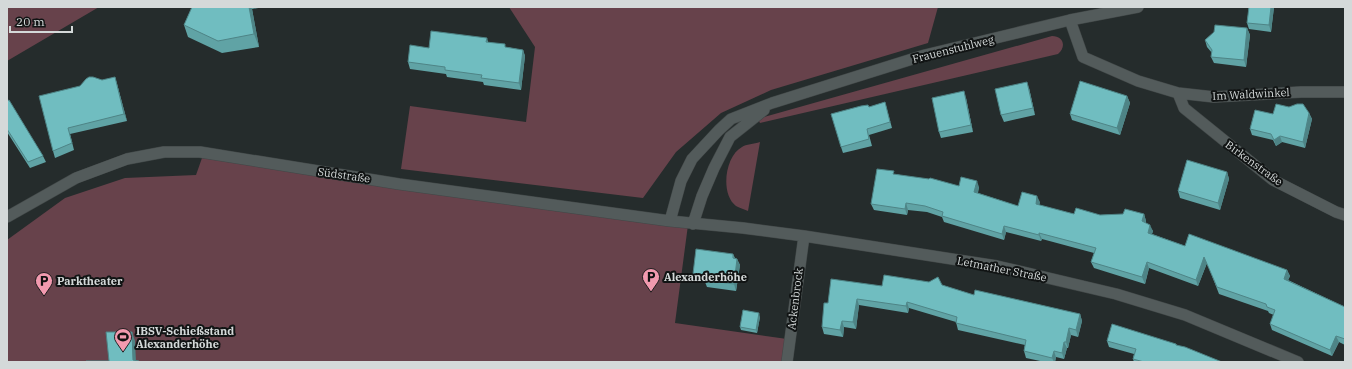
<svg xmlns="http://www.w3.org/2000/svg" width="1352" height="369" viewBox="0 0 1352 369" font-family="'IBM Plex Serif',serif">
<rect width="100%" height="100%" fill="#252c2c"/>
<path fill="#67424b" d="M7,7h92l-92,54z
M509,7h429l-10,36 -157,47 -50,23 -45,39 -33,46 -242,-29 9,-63 116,16 9,-75z
M1052,36c11,0 15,10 6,18l-298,69 -1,-2 5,-4z
M760,142l-12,69c-4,-2 -9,-3 -12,-5 -16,-12 -11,-50 6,-59 4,-3 12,-3 18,-5z
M202,158l486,67 -13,98 112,16 -4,23h-776v-122l58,-42 60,-20 71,-3z"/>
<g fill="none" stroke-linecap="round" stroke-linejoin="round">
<defs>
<path id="minor" d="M1070,20l13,37 55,24 40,12 36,4 87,-5h44
M1178,93l6,15 89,72 63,32 9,3
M7,217l69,-39 51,-19 37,-7h36l199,32 271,37 73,7 61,8 193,30 119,28 69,21 113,47
M670,221l11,-40 11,-22 27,-29 12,-11 41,-16 153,-48 145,-35 68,-13
M693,224l9,-28 12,-28 16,-31 34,-27
M787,362l17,-126"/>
</defs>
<use href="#minor" stroke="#414747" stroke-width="12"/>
<use href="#minor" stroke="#535b5b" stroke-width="11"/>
</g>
<path fill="#60a3a5" d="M192,7h72l-12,2 7,38 -37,6 -34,-16 -4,-12z
M1249,7h25l-3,25 -22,-3 -2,-6z
M1247,28l3,7 -4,32 -32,-4 -3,-6 1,-4 -5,-6 -2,-7z
M487,38l1,4 18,5 17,3 2,6 -4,34 -37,-5 -1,-3 -36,-5 -1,-3 -36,-5 -2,-7 21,-14z
M115,77l2,7 10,37 -57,13 4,16 -19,8 -2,-7 27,-65z
M1029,88l6,27 -31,7 -3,-7z
M1127,96l3,7 -10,32 -48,-15 -2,-6z
M966,98l7,34 -32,6 -2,-6z
M7,101l36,55 3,6 -16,6 -23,-36z
M885,102l7,26 -23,7 3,11 -29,7 -2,-6 28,-40z
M1309,113l3,6 -7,29 -23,-6 -6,4 -3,-6 -21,-5 -2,-6 23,-15z
M1227,172l2,7 -9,31 -40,-12 -2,-7z
M895,174l64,12 20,1 -1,6 40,13 22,-4 -1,3 35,9 26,1 44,-1 2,7v2l7,8 -1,3 33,12 102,24 3,6 -2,4 57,27v38l-6,-3 -7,14 -60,-26 -2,-6 4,-9 -5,-2 -1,-2 -49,-17 -12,-31 -9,23 -49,-18 -4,16 -51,-16 -3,-6 3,-9 -52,-14 -1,2 -35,-9 -2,8 -60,-18 -2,-5 -15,-5 -19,-2 -1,5 -33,-5 -3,-6z
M733,254l2,4 2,1 3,6 -4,26 -29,-4 -2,-5 -10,-1 -2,-7z
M942,285l32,10 106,19 2,7 -4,16 -7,-2 -3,13h-1l-3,11 -8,-2 -1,5h-10l-19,-4 -2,-7 1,-6 -67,-15 -2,-8 -47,-14 -1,5 -49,-8 -3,24 -12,-2 -1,10 -19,-3 -2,-7 6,-24 54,-17z
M760,317l-3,16 -16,-3 -1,-3z
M1107,341l69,3 1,1 45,17h-88l-1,-3 1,-5 -25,-7z"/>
<path fill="#4e8486" d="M249,7h2l1,2 7,38 -5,-13z
M1271,7h3l-3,25 -2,-7z
M1247,28l3,7 -4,32 -2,-7z
M523,50l2,6 -4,34 -2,-7z
M115,77l2,7 10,37 -3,-7z
M1027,82l2,6 6,27 -2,-7z
M964,91l2,7 7,34 -2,-7z
M1127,96l3,7 -10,32 -3,-7z
M1309,113l3,6 -7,29 -2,-6z
M1280,136l2,6 -6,4 -2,-6z
M1227,172l2,7 -9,31 -2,-7z
M977,181l2,6 -3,12 -2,-7z
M1037,196l3,6 -2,8 -2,-6z
M906,203l2,7 -1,5 -2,-6z
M1144,214l2,7 -1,6 -3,-6z
M1150,225l3,6 -3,8 -2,-6z
M1004,226l2,6 -2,8 -2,-6z
M1039,233l3,6 -1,2 -2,-6z
M1204,257l3,6 -9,23 -2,-6z
M737,259l3,6 -4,26 -2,-7z
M1147,262l2,6 -4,16 -3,-7z
M1287,270l3,6 -4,9 -2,-6z
M857,299l2,6 -3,24 -3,-7z
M907,302l2,6 -1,5 -2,-7z
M759,313l1,4 -3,16 -1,-3z
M1080,314l2,7 -4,16 -2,-7z
M842,321l2,6 -1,10 -3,-7z
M1069,328l2,7 -3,13 -2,-6z
M132,332l3,9 1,21 -3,-2z
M1336,336l3,6 -7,14 -2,-6z
M1064,342l3,6 -3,11 -2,-6z
M1054,351l2,6 -1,5h-1l-2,-4z"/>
<path fill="#70bdc0" stroke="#4e8486" d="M192,7h57l5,27 -36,7 -34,-16z
M1249,7h22l-2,18 -22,-2z
M1215,25l32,3 -3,32 -33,-3 1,-7 -7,-10 9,-8z
M431,31l56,7 -1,4 19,2v3l18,3 -4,33 -38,-5 1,-3 -37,-5v-3l-37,-5 2,-17 19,3z
M89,77h4l9,3 13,-3 9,37 -56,14 4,15 -19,8 -14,-55 41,-10 6,-7z
M1080,81l47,15 -10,32 -47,-14z
M1027,82l6,26 -32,7 -6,-26z
M964,91l7,34 -32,7 -7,-34z
M9,100l34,56 -15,6 -21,-33v-28z
M885,102l5,20 -23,7 2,10 -28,8 -10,-33 30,-8 7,-1 1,2z
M1276,104l13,3 8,-3h6l6,9 -6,29 -23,-6 -6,4 -3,-6 -21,-5 5,-19 18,4z
M1187,160l40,12 -9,31 -40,-12z
M877,169l17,2 -1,3 36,5 1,-1 29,8 2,-9 16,4 -3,11 44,14 4,-14 15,4 -1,8 38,10 2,-6 24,7 23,-1 2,-5 19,5 -2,7 8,4 -2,8 37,13 4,-12 98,36 -3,9 61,28v32l-9,-3 -6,14 -60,-26 5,-14 -8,-3 -1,-3 -49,-17 -13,-30 -8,23 -49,-18 -5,15 -51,-15 5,-14 -57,-15v2l-35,-9 -2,8 -60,-18 1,-4 -18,-6 -19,-3 -1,6 -34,-5z
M696,249l37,5v4l4,1 -3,25 -30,-4 1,-4 -12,-2z
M884,275l45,7 9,-5 4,8 32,10 1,-5 105,24 -4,16 -7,-2 -3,14h-2l-2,11 -8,-2 -2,7 -28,-7 2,-11 -70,-17 1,-6 -50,-15 -1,4 -49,-7 -4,23 -11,-1 -2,9 -18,-3 2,-24h4l3,-24 51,7z
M743,310l16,3 -3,17 -16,-3z
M1112,324l64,20v1l9,2 37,15h-78l-11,-3 3,-10 -29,-8z
M106,332h26l1,28 6,1v1h-53v-1h23z"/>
<defs>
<symbol id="parking-pin" viewBox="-11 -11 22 30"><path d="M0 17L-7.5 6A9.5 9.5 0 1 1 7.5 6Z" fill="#f29aaf" stroke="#111414"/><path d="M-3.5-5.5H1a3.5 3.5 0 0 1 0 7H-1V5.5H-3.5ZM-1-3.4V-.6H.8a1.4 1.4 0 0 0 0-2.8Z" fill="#111"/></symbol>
<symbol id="stadium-pin" viewBox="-11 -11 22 30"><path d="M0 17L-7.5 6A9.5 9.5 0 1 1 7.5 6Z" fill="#f29aaf" stroke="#111414"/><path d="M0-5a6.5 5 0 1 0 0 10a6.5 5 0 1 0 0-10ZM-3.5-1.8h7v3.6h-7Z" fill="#111"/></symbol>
</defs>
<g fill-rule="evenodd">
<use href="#parking-pin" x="641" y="267" width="20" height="27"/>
<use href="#parking-pin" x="34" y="271" width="20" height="27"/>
<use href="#stadium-pin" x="113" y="327" width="20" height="27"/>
</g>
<g text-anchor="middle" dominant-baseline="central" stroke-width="4" stroke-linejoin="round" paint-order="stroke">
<g font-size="11" fill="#d4d9d9" stroke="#111414">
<text transform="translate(953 49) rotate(-14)">Frauenstuhlweg</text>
<text transform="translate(1251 94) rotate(-3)">Im Waldwinkel</text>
<text transform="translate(1254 163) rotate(36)">Birkenstraße</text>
<text transform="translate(344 175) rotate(8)">Südstraße</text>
<text transform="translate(1002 269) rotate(11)">Letmather Straße</text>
<text transform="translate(795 299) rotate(-83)">Ackenbrock</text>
</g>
<g font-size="11" font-weight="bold" fill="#d4d9d9" stroke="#111414" text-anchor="start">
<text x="664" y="277">Alexanderhöhe</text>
<text x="57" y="281">Parktheater</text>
<text x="136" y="331">IBSV-Schießstand<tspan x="136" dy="13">Alexanderhöhe</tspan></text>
</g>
</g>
<rect width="1352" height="369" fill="none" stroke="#d4d9d9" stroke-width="16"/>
<path d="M10 26v6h62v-6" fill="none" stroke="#d4d9d9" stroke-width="2"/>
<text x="16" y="26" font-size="12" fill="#d4d9d9" stroke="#111414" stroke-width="3" paint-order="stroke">20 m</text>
</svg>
